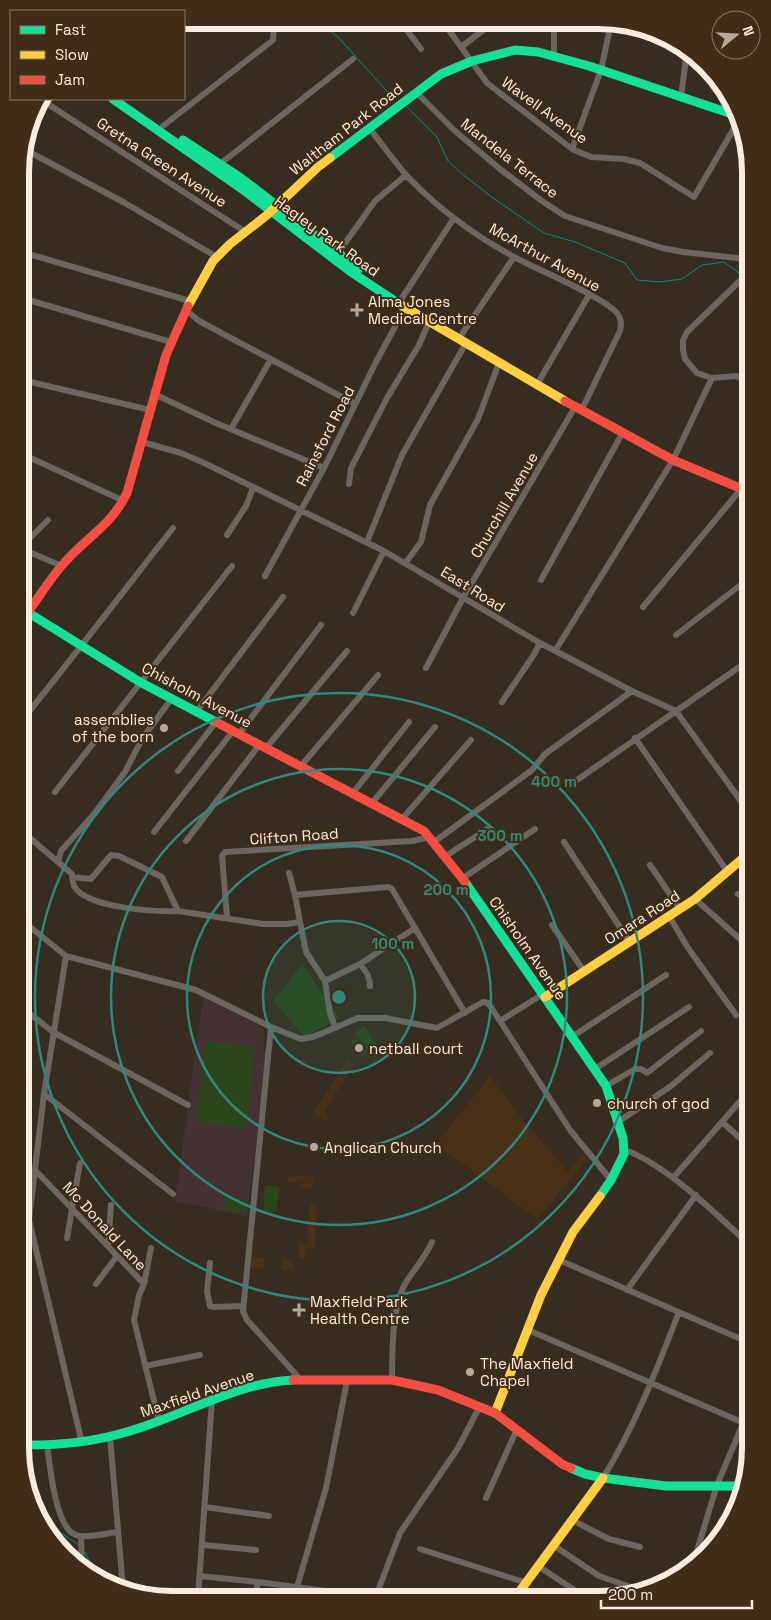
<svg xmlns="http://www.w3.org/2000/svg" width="771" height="1620" viewBox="0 0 771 1620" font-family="'Space Grotesk',sans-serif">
<rect width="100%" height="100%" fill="#372c20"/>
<path fill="#443134" d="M203,997l57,29 4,4v20l3,1 -20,165 -72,-15z"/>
<path fill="#493117" d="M347,1061l7,4 -30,46 6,5 -4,6 -13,-9z
M490,1076l34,45 43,50 17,-18 4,6 -51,60 -101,-75z
M289,1175l25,2 -2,11 -11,-1v-4l-13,-1z
M310,1203l7,1 -3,44h-8l-1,11 -7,-1 1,-15h8z
M251,1257l14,1 -1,11 -14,-1z
M282,1260l12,1 -1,9 -12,-1z"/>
<path fill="#2a461a" d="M302,964l37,54 -34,19 -32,-36z
M364,1026l13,19 -9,6 -13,-18z
M356,1039l11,13 -5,4 -12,-13z
M205,1041l50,6 -8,81 -50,-6z
M265,1185l14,2 -3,25 -13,-1z
M224,1196l23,4 -1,12 -24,-3z"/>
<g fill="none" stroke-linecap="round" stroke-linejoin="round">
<path stroke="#058b8b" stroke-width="1" d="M317,21l21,16 55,61
M407,107l30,30 11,24 13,12 32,25 51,35 31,9 50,21 12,17 23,2 22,-3 20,-14 22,-3 14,10 3,4
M39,1518l40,27
M85,1552l10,22"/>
<path stroke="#6b6660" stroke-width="6" d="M400,21l21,28
M443,22l44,61 85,66 19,8 33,2 16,4 54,34 46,-79
M554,22v34
M461,47l25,-19 3,-6
M416,92l39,39 45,38 42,32 23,15 97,32 21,4 63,7
M681,97l6,-46
M40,99l204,132
M163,126l110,-86 1,-16 -1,-3
M369,128c13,16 25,33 38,48 34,36 79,68 123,89 18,9 81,36 89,51 3,5 2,10 1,15l-36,74
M22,148l103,55 92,54
M572,149l29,-79 10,-47
M220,164l133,-105
M22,252l168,49
M338,253l37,-52 31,-26
M746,275l-59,57 -4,8v10l2,9 12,14 15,5 24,-2 11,5
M22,298l149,44
M402,298l52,-80
M186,310l13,11 156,83
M462,334l52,-77
M22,380l128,30
M539,381l50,-86
M154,394l62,29 108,45
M231,429l40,-70
M142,442l39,11 21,9 182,89 156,92 92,48 44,20 72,100
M22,454l102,47
M349,484l2,-16 36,-70 32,-53 10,-23
M227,535l19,-29 7,-18
M367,542l35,-87 64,-112
M22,546l26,-26
M22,549l40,17
M406,562l15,-20 9,-37 48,-86 21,-56
M265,576l59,-108 51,-104 30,-56
M541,580l82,-148
M643,607l98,-118
M353,613l31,-62
M676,635l71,-55
M555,651l118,-191 39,-82
M426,668l37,-70 112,-191
M502,702l31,-46 7,-13
M197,711l86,-114
M23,719c51,-63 100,-127 150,-191
M239,734l82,-109
M635,738l92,133
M266,748l81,-97
M301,766l77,-91
M178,771l38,-49
M577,780l171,-119
M55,792l177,-226
M352,794l57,-72
M372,803l63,-76
M402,819l69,-79
M23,832l49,42c0,4 1,8 2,12 12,22 81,26 104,25l-16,-34 -43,-21 -8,-1 -20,24 -19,-2
M154,832l79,-101
M186,841l74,-97
M434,842l98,-72 13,-16 87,-63
M564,842l65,99
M446,856l41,-27
M58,862l3,-11 33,-37 31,-42 17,-33 30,-41
M650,865l30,44
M289,873l6,22
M463,878l72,-49
M738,894l11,7
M695,899l54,48
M178,911l85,13h24l13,-2 -5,-27 93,-8 4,2 73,124
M669,916l19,32 48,67
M227,917l-5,-61 3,-4 187,-11 18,-4
M24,922l42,34 130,34 75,37 -28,284 4,9 54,60
M300,922l6,30 19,29 5,32 5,14
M552,925l32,46
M66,956l-22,138 -15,126 53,223
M360,964c6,8 10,12 10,22
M325,981l35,-17 55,-36
M24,1009l29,23 135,73
M500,1021l70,109 41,50
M271,1027l30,12 12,-2 45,-19h27l52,10 46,-26 5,1 12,18 43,-27
M573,1036l93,-61
M595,1069l94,-62
M606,1086l29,-17h6l6,4 54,-42
M44,1094l129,100
M618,1122l53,-36 39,-33
M722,1122l27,24
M625,1150c13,4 23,11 34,18 33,22 61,50 91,77
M35,1170l109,114 -5,11 -5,25 25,101
M673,1178l76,-87
M67,1238l13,-75
M108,1246l3,-41
M559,1260l191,83
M210,1263l-3,28 3,15 4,1 29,-1
M96,1284l21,-28
M144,1284l7,-36
M627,1290l69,-95
M528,1330l216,93
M145,1366l55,-11
M392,1380c0,-26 0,-73 13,-96 9,-15 20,-26 27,-42
M110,1437l13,151
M47,1445c3,20 8,83 29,90 9,4 31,-2 42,-3
M603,1478c32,-52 54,-109 76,-166
M486,1498l31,-69
M205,1507l64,9
M572,1520l37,19 31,8
M81,1536l1,31
M203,1545l53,5
M553,1545l46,31 46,16
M420,1549l107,34
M538,1566l44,29
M692,1567l25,-82 33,-78
M200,1576l58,6 105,14
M297,1587l29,-99 21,-107
M376,1596l24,-63 58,-85 22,-42
M198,1597c5,-66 9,-132 14,-197
M255,1597l3,-15"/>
<path stroke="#16e098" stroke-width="9" d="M113,99l129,90 109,83 50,33
M183,140l58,38 118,91
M330,158l111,-84 31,-13 43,-11 23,2 51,14 149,50
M23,614l9,1 108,67 76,40
M465,882l141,204 17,52 1,16 -13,26 -11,16
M25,1445c37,0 69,-3 105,-14 55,-16 105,-48 163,-51
M571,1468l14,6 18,4 63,8h78"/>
<path stroke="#ffcf43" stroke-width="9" d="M401,305l164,96
M188,306l25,-45 17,-17 37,-29 51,-48 12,-9
M545,997l150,-98 53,-45
M495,1413l46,-118 32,-63 27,-36
M517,1595l86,-117"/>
<path stroke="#f24e42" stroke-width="9" d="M565,401l108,59 74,31
M23,618c15,-18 26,-39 42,-56 23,-26 46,-36 62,-69l39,-138 22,-49
M216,722l208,109 41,51
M293,1380h99l46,10 57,23 67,51 9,4"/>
</g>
<circle cx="339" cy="997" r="76" fill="#32887f" fill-opacity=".12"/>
<g fill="none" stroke="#32887f" stroke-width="2.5">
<circle cx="339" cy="997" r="76"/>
<circle cx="339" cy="997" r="152"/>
<circle cx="339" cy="997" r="228"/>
<circle cx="339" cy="997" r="304"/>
</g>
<g fill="#b5a99c" stroke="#412c16" stroke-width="2">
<path d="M354.5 302.5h5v5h5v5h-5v5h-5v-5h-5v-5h5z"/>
<circle cx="164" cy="728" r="5"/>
<circle cx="359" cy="1048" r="5"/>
<circle cx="597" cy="1103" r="5"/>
<circle cx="314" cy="1147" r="5"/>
<path d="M296.5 1302.5h5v5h5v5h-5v5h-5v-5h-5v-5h5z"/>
<circle cx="470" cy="1372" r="5"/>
</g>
<g text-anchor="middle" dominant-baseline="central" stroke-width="4" stroke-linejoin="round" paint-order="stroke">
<g font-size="15" fill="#f9ecde" stroke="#412c16">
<text transform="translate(545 110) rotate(36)">Wavell Avenue</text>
<text transform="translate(346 129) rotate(-38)">Waltham Park Road</text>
<text transform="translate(510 158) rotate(38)">Mandela Terrace</text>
<text transform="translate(162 162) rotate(33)">Gretna Green Avenue</text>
<text transform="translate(327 236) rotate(36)">Hagley Park Road</text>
<text transform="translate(545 257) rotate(29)">McArthur Avenue</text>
<text transform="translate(325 436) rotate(-63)">Rainsford Road</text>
<text transform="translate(504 505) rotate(-60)">Churchill Avenue</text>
<text transform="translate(473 589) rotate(32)">East Road</text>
<text transform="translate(197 695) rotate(28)">Chisholm Avenue</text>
<text transform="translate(294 836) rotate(-4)">Clifton Road</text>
<text transform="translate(642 917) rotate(-33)">Omara Road</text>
<text transform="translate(528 948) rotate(55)">Chisholm Avenue</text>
<text transform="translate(105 1226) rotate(47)">Mc Donald Lane</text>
<text transform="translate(197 1393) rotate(-19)">Maxfield Avenue</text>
</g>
<g font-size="15" fill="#f9ecde" stroke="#412c16" text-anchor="start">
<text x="368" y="301">Alma Jones<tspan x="368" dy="17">Medical Centre</tspan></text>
<text x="154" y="719" text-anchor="end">assemblies<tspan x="154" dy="17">of the born</tspan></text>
<text x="369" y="1048">netball court</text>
<text x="607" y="1103">church of god</text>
<text x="324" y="1147">Anglican Church</text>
<text x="310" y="1301">Maxfield Park<tspan x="310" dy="17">Health Centre</tspan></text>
<text x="480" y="1363">The Maxfield<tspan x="480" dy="17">Chapel</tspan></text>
</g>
</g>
<path d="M0 0H771V1620H0ZM172 29H599A143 143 0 0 1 742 172V1448A143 143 0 0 1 599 1591H172A143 143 0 0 1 29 1448V172A143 143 0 0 1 172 29Z" fill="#412c16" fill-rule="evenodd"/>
<path fill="none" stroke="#f9ecde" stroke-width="6" d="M172 29H599A143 143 0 0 1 742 172V1448A143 143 0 0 1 599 1591H172A143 143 0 0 1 29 1448V172A143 143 0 0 1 172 29Z"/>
<circle cx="339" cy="997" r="8" fill="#32887f" stroke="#412c16" stroke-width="2.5"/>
<g font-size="15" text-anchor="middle" font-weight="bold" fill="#32887f" stroke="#412c16" stroke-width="4" stroke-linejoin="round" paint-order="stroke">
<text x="554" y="787">400 m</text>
<text x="500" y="841">300 m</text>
<text x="446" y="895">200 m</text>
<text x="393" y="949">100 m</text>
</g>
<rect x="10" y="10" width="175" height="90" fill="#412c16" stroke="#8b7966"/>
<rect x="20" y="26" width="25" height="8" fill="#16e098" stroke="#8b7966"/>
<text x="55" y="35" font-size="15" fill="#f9ecde">Fast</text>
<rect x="20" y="51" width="25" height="8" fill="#ffcf43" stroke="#8b7966"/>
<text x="55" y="60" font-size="15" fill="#f9ecde">Slow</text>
<rect x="20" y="76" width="25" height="8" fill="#f24e42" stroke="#8b7966"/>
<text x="55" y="85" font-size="15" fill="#f9ecde">Jam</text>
<g transform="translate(736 35) rotate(72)"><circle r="24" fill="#412c16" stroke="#8b7966"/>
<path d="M0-4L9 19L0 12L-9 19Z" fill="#b5a99c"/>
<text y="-8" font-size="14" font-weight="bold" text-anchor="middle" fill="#f9ecde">N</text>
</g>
<path d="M601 1600v8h151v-8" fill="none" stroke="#f9ecde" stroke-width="2.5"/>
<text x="608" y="1600" font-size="15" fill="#f9ecde" stroke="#412c16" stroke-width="4" paint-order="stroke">200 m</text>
</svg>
